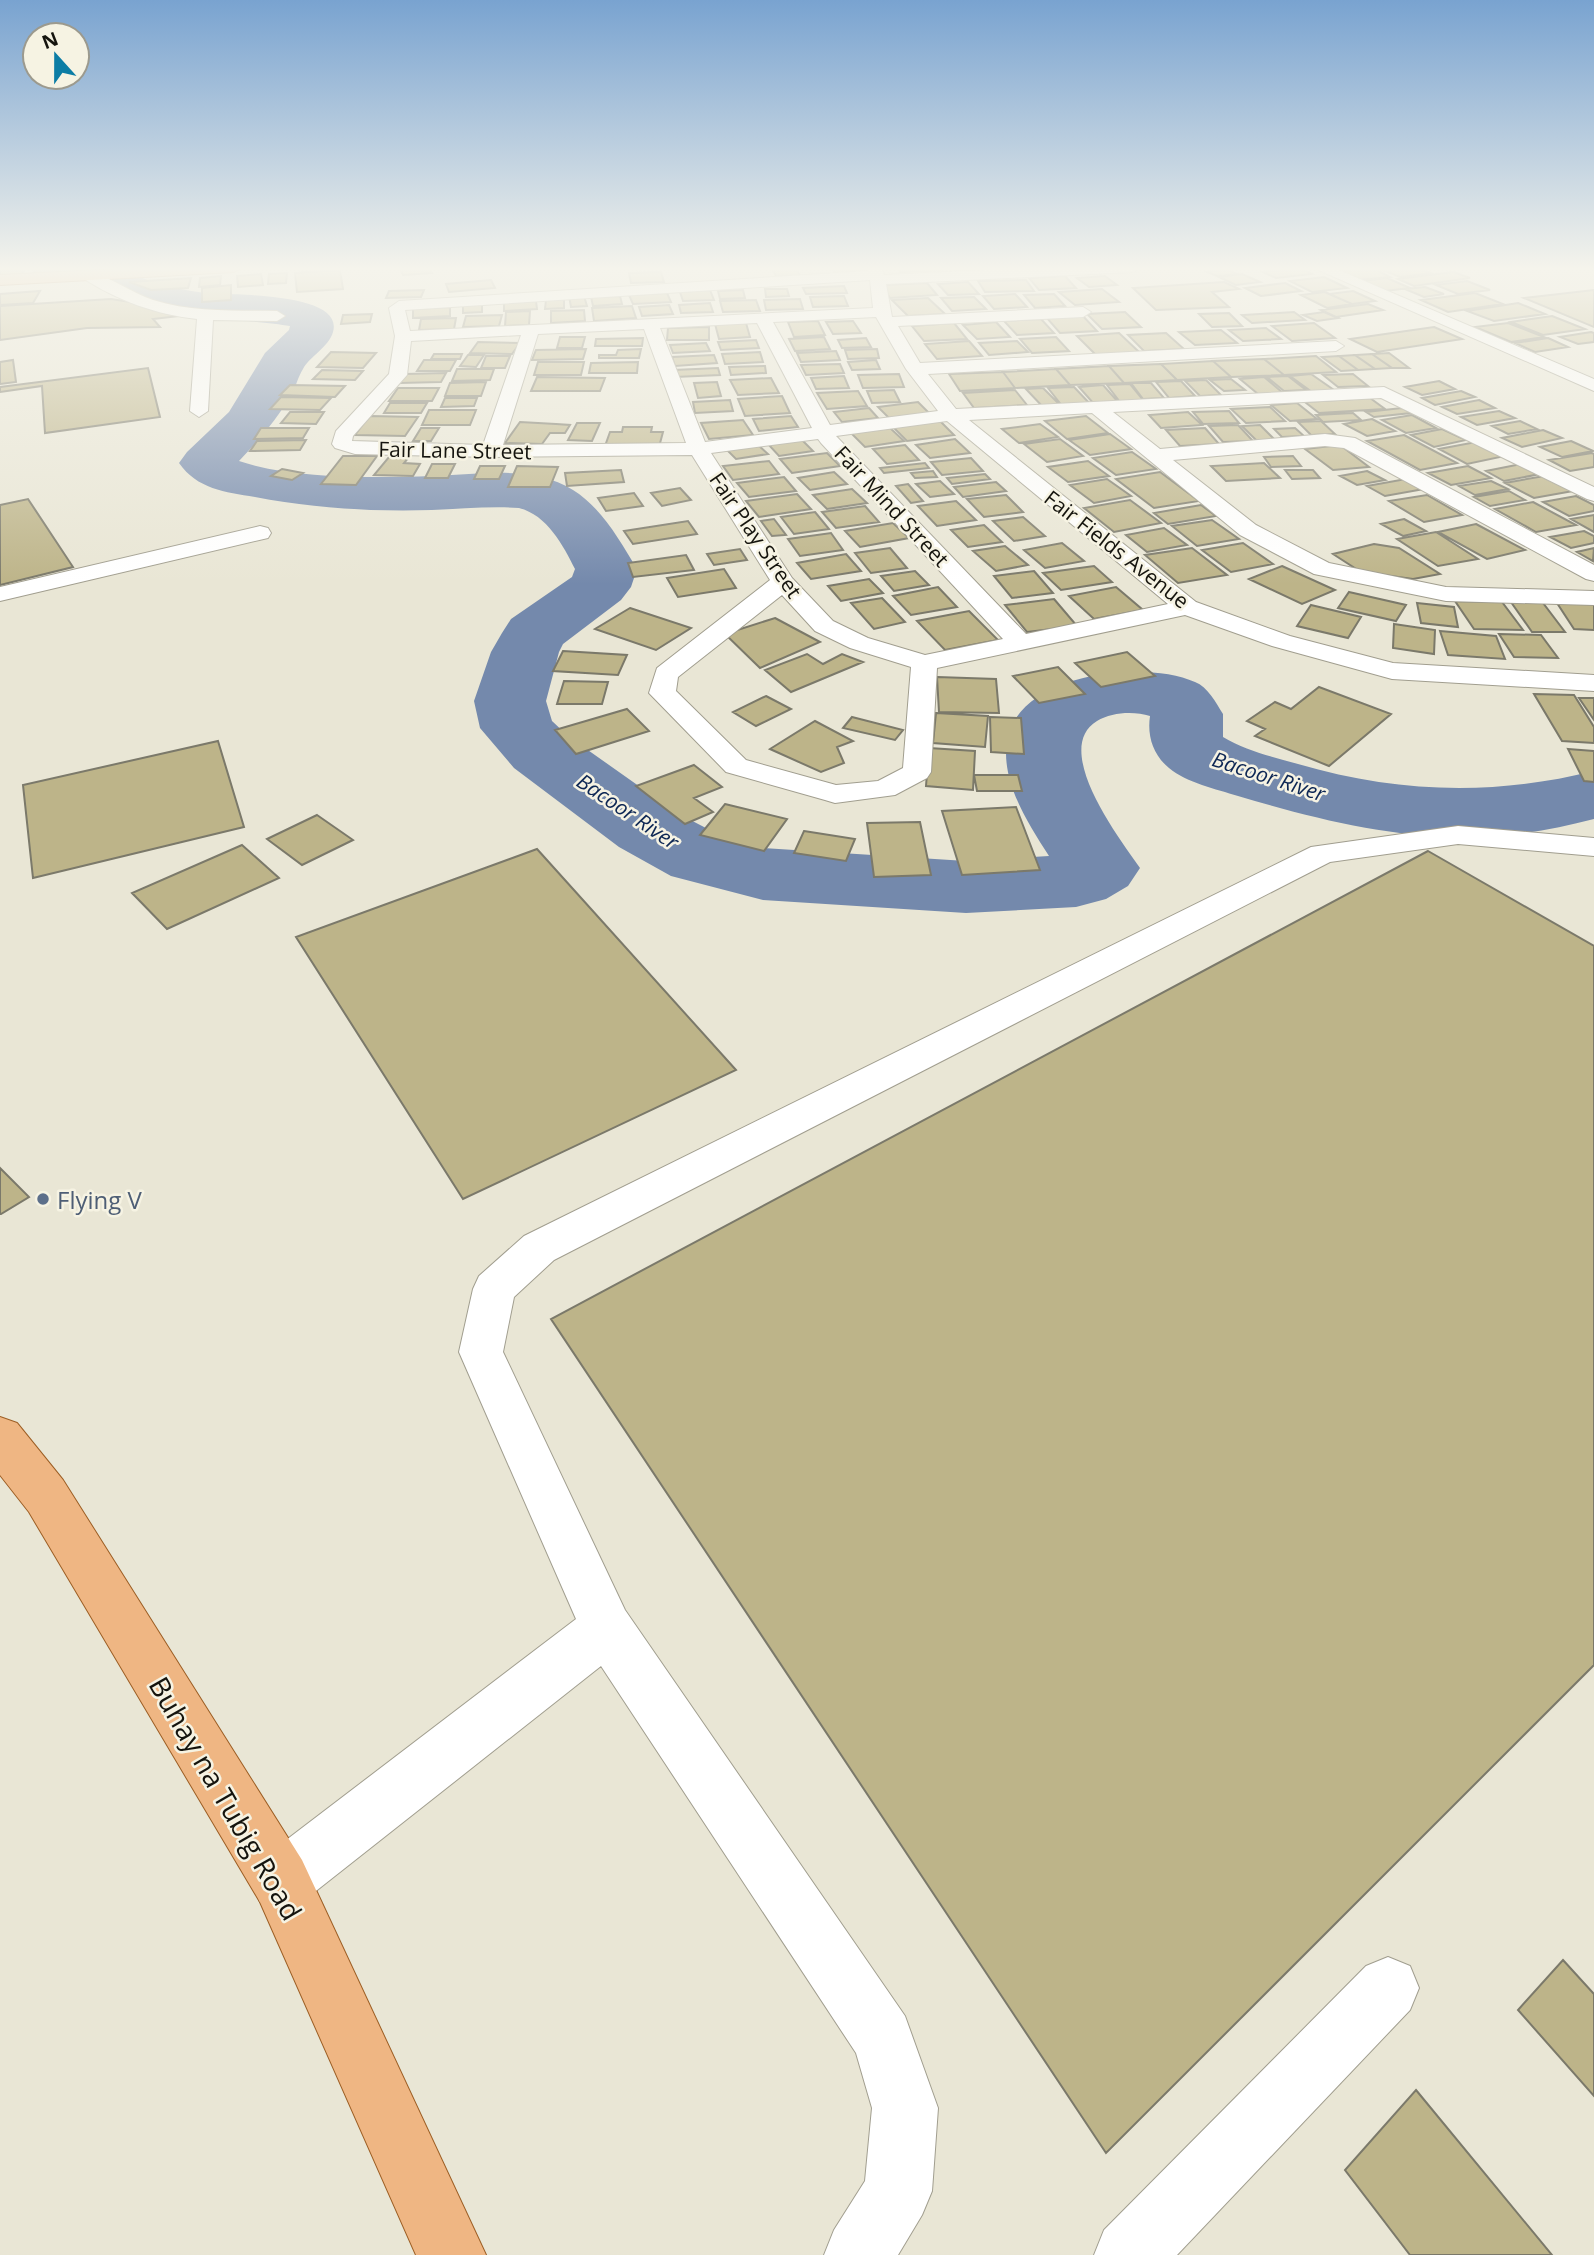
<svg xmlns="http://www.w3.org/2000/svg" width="1594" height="2255" viewBox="0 0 1594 2255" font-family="'Open Sans',sans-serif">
<rect width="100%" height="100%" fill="#e9e6d5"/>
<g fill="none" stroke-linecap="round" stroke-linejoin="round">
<path fill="#7489ac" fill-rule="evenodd" d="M97,268h40l-1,7c18,9 41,14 62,17 24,4 147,-2 135,40 -4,15 -23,24 -30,37 -5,8 -7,17 -11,25 -15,25 -33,46 -53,67 53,18 136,17 192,15 46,-1 101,-12 142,14 29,18 47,51 64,79l-6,18 -10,13 -58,44 -4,8 -13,49 6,20 16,15 109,77 52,27 34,8 203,13 83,-5c-19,-30 -43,-66 -43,-103 -2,-79 135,-95 189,-71 13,5 21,21 28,32v23c23,14 50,20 75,27 99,29 196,32 296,7v48c-42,11 -83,18 -126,18 -78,1 -156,-19 -230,-41 -22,-7 -51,-13 -69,-28 -16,-13 -22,-32 -19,-52 -16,-5 -38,-4 -53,5 -46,28 22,117 43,147l-12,18 -22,13 -30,8 -110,6 -203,-13 -92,-24 -52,-29 -105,-79 -34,-40 -6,-27 17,-49 11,-19 9,-14 61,-42 3,-8c-12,-24 -28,-54 -56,-61 -29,-2 -58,1 -87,2 -59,2 -119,-2 -177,-13 -30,-5 -58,-8 -76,-34l8,-11 42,-40 36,-59 24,-23 1,-4c-44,-8 -169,-8 -195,-46z"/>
</g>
<path fill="#bdb489" stroke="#7b796a" stroke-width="2" d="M26,268l-8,10 -18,1v-9z
M53,268h48l-4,6 -67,3 6,-8z
M400,268h30l2,5 -29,2z
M771,268h24l5,7 -23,2z
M862,268l4,5 -30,2 -4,-6z
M899,268h42l1,2 -42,2z
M1300,268l12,6 -36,4 -13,-6z
M1334,268h39l17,9 -33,3z
M1378,268h41l12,5 -31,4z
M1227,269l10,5 -20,2 -10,-4z
M340,270l3,19 -46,3 -2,-19z
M661,272l3,10 -33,1 -2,-10z
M1453,272l17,6 -56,8 -16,-7z
M287,273l-1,10 -18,1 1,-10z
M261,274l2,11 -25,2 -1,-11z
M1242,274l18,8 -24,3 -17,-8z
M221,276l-1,9 -21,2 1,-9z
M1065,276l11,12 -37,2 -10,-12z
M1105,276l12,9 -28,2 -12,-9z
M1324,277l23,11 -35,4 -22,-11z
M191,278l-3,10 -37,2 -22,-8z
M1387,278l23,10 -25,3 -23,-10z
M491,280l4,8 -46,4 -3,-8z
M1026,280l8,11 -49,1 -7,-11z
M1467,281l23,9 -32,4 -22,-9z
M968,282l11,12 -31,1 -10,-11z
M1224,282l15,7 -27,3 17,15 -73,3 -23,-22z
M927,283l10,12 -47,3 -8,-13z
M1285,283l16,8 -40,5 -16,-8z
M231,285v15l-29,2v-14z
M844,286l3,7 -41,1 -3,-6z
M1425,287l19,7 -20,3 -19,-8z
M765,289h22l2,7 -23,1z
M1102,289l17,13 -44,3 -16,-13z
M424,290l-3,7 -35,1 3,-7z
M710,290l4,10 -31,1 -3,-9z
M743,290l2,8 -25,1 -2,-8z
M1594,290v37l-70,-29z
M40,291l-7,12 -33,2v-11z
M1353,291l22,10 -23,3 -23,-10z
M1325,292l27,12 -25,4 -26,-13z
M667,293l4,9 -38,2 -4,-9z
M1475,293l28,11 -55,8 -27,-12z
M1015,294l12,13 -33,2 -11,-13z
M1054,294l11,12 -30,2 -11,-13z
M569,296h15l3,10 -16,1z
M620,296l2,8 -29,2 -2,-9z
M844,296l4,10 -35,1 -3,-10z
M974,297l12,12 -34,2 -11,-13z
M928,298l17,16 -37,2 -16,-16z
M111,299l32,5 36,12 -26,3 7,8 -73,1 -87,12v-34z
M564,299v9l-19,1 1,-9z
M800,299l3,10 -37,1 -2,-10z
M756,300l4,11 -37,1 -3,-11z
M536,301l1,8 -33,2v-8z
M710,303l3,9 -32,1 -2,-8z
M1518,303l27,11 -51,7 -27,-10z
M482,304v8l-19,1v-8z
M1368,304l15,6 -47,7 -15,-7z
M669,305l4,9 -31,2 -3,-9z
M632,306l4,12 -42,3 -2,-13z
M450,307v9l-37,2v-9z
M584,310l1,11 -34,2v-12z
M530,311l-1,14 -24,1 1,-14z
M1125,312l16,15 -39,2 -15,-15z
M1294,312l11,8 -53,3 -10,-8z
M1324,312l14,6 -21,3 -14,-6z
M1229,313l13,13 -30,1 -13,-13z
M372,314l-2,8 -29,2 2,-9z
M502,315l-3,11 -36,1 3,-11z
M1082,315l15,16 -37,2 -14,-16z
M1552,316l33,13 -42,6 -32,-13z
M456,318l-2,11 -35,1 2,-11z
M1041,319l13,14 -37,2 -13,-14z
M818,321l7,14 -31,2 -6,-15z
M853,321l8,12 -28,1 -7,-12z
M996,322l14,15 -33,2 -14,-14z
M746,323l4,14 -31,2 -4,-15z
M954,323l13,16 -43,2 -12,-15z
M1314,323l21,15 -43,3 -20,-15z
M1508,323l36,14 -33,5 -36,-15z
M709,327v13h-42l1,-12z
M1434,327l28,12 -85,13 -27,-13z
M1266,328l15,11 -38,2 -14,-11z
M1221,330l16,13 -42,2 -16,-13z
M1591,332l3,1v9l-16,2 -18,-7z
M1119,333l20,19 -43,3 -19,-19z
M1166,333l18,16 -40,2 -16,-16z
M560,337h25l-3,11h-25z
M824,337l6,12 -35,2 -6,-12z
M1056,337l13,14 -37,2 -12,-14z
M643,338l-1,8h-47l1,-7z
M866,338l5,9 -29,1 -4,-8z
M1548,338l20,9 -33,5 -20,-9z
M756,340l3,8 -38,2 -3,-8z
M969,341l13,15 -45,3 -12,-15z
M1017,341l11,11 -39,3 -10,-12z
M478,342l42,1 -8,11 -42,-1z
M706,343l4,8 -37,2 -3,-8z
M586,349l-3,10 -51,1 4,-10z
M641,349l-2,9h-40v-3h17l2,-5z
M877,349l2,9 -31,1 -3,-9z
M836,351l4,9 -39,2 -4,-9z
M331,352l45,1 -13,15 -46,-1z
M760,352l3,10 -38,2 -3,-10z
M1389,353l20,15h-17l-20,-14z
M434,354h28l-2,5h-29z
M1372,354l20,14 -17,1 -20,-14z
M468,355h16l-8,12 -16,-1z
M714,355l3,8 -42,3 -3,-9z
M1355,355l20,14 -17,1 -19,-14z
M486,356h24l-5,12h-24z
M1316,356l20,16 -52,3 -20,-16z
M1339,356l19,14 -17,1 -19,-14z
M1264,359l20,16 -53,2 -18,-16z
M13,360l3,22 -16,2v-22z
M424,360h32l-6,11h-33z
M876,360l4,9 -28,1 -4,-8z
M1213,361l18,16 -54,3 -16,-16z
M538,362h46l-3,13h-47z
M638,362l-1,11h-48l2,-10z
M840,364l4,9 -38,2 -5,-10z
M1161,364l16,16 -53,3 -15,-17z
M765,366l1,7 -35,2 -2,-8z
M1109,366l15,17 -54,2 -14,-16z
M148,368l12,49 -115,16 -3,-47 -42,6v-5z
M718,368l2,7 -45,2 -1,-7z
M457,369h37l-4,11 -38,1z
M1056,369l14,16 -55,3 -12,-16z
M322,370l41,1 -8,9 -42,-1z
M1003,372l12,16 -55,3 -11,-17z
M446,373l-5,9 -41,1 5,-9z
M899,374l5,13 -41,1 -5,-13z
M1311,374l23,16 -22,2 -22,-16z
M1353,374l15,12 -30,1 -15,-12z
M844,376l5,12 -33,1 -5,-11z
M1288,376l18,14 -22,1 -17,-14z
M537,377l68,1 -5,13h-69z
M1264,377l19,16 -25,1 -18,-15z
M771,378l8,15 -41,2 -8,-15z
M1231,379l14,11 -21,1 -14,-11z
M1206,380l15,15 -21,1 -15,-15z
M1181,381l14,15 -26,2 -13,-16z
M1439,381l16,8 -33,6 -17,-8z
M486,382l-5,14h-36l5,-13z
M717,382l4,14 -23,2 -4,-15z
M1131,383h20l13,15 -21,1z
M1130,384l14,17 -24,1 -13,-17z
M290,385l55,1 -10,11 -55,-2z
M1103,385l16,18 -25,1 -15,-17z
M1074,387l17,18 -28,2 -15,-19z
M398,388h41l-7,13h-43z
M1043,388l17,17 -18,1 -16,-17z
M894,390l6,12 -28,1 -5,-12z
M1015,390l12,15 -53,3 -11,-15z
M858,391l9,15 -40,3 -10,-16z
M1461,391l14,6 -40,8 -13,-7z
M782,396l8,17 -45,3 -7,-17z
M281,397l50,1 -11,12 -50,-1z
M445,398h32l-3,8 -33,1z
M1370,398l15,11 -66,4 -14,-11z
M730,400l3,11 -38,2 -2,-11z
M1479,400l16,8 -38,6 -15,-7z
M918,402l11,11 -40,5 -11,-11z
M390,403h37l-6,10h-37z
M1297,403l20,16 -27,2 -19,-16z
M1270,407l15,14 -39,2 -15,-14z
M869,408l9,10 -36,4 -8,-10z
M1402,408l9,5 -37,4 -8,-5z
M429,410h47l-6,15h-48z
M1229,411l10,12 -36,1 -10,-12z
M1499,411l16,7 -38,7 -16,-8z
M290,412h34l-8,12 -35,-1z
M1188,412l14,13 -41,3 -12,-13z
M1353,413l8,7 -38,2 -7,-7z
M1412,415l24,13 -30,5 -24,-13z
M369,416l49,1 -13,19 -50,-1z
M791,416l7,11 -39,4 -6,-12z
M1086,416l22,17 -41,6 -22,-18z
M1372,419l23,12 -28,5 -23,-12z
M743,420l10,15 -44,4 -8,-16z
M939,420l15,15 -47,6 -15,-15z
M1321,421l14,13 -24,1 -13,-13z
M1520,421l17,8 -29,5 -16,-8z
M520,422l36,2 14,1 -5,8h-15l-8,11 -37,-1z
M577,423h23l-8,18 -24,-1z
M1040,424l18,13 -39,6 -17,-14z
M1238,425l15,16 -30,1 -14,-16z
M1260,425l15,15 -18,1 -15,-15z
M623,427h29l-1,5h12l-4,15 -54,-1 5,-14h12z
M889,427l15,14 -39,6 -15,-15z
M261,428h48l-6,10 -49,1z
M421,428h18l-8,13h-18z
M1205,428l14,16 -39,2 -14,-16z
M1295,428l9,8 -22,1 -8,-8z
M1442,429l24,11 -32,7 -23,-12z
M1543,430l19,8 -40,9 -20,-9z
M1110,434l21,15 -41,6 -21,-15z
M1404,435l53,28 -37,7 -53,-29z
M801,439l12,12 -34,5 -11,-12z
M955,439l15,14 -40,5 -14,-13z
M1060,439l23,17 -36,6 -23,-18z
M306,440l-6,10 -50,1 7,-10z
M1571,441l22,10 -31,6 -22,-10z
M1476,442l29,14 -38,8 -28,-15z
M758,445l10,9 -32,5 -9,-9z
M905,445l14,15 -32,4 -14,-15z
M1340,445l29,22 -36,3 -28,-21z
M1132,452l24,17 -40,6 -23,-17z
M827,453l13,13 -48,7 -12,-14z
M1592,453l2,1v13l-24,4 -21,-11z
M343,456h34l-21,29 -35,-1z
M1293,456l8,10 -30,1 -7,-10z
M389,457h20l-5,6 16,1 -7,12 -39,-1z
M971,458l12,13 -41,4 -11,-13z
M769,461l10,13 -46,6 -10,-14z
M1088,461l21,15 -41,6 -20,-15z
M925,463l4,5 -45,5 -4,-5z
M1264,463l16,15 -54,3 -15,-15z
M432,464h23l-7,14h-23z
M1521,464l19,10 -36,7 -18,-10z
M480,466h25l-6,13h-25z
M517,466l41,1 -8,20h-42z
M1468,466l23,12 -40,7 -23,-12z
M282,469l21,4 -11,7 -21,-4z
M621,470l3,12 -57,4 -2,-13z
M1285,470h28l7,8 -28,1z
M933,471l4,6 -22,1 -4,-5z
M1367,471l18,9 -28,5 -17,-9z
M834,472l13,12 -37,6 -12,-12z
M1160,472l39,29 -45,7 -38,-29z
M985,474l5,5 -38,5 -5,-6z
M1544,476l29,15 -39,7 -29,-15z
M784,477l12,14 -47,6 -12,-14z
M1107,479l24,17 -37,7 -24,-18z
M1406,479l18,10 -39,7 -18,-10z
M940,481l14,13 -24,3 -14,-13z
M1491,481l17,8 -33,6 -16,-9z
M996,482l10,9 -43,6 -9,-10z
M908,484l15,17 -12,2 -15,-17z
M680,488l11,12 -29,6 -11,-13z
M852,489l15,14 -40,6 -14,-14z
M1509,491l16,9 -35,6 -16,-9z
M634,493l9,13 -37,5 -8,-13z
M797,494l14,15 -52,8 -13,-16z
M1006,495l17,17 -39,5 -17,-18z
M1427,495l35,20 -38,7 -35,-21z
M1576,496l18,9v6l-25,5 -26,-14z
M28,499l45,68 -73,18v-80z
M1130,500l31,23 -47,9 -30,-24z
M956,501l20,19 -39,6 -19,-20z
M1533,502l43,23 -40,7 -41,-23z
M1201,505l15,11 -48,8 -14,-11z
M865,506l14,16 -43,6 -14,-16z
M815,512l14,17 -35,5 -13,-17z
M1594,515v17l-23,-13z
M1023,517l22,19 -31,5 -21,-20z
M774,519l12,16 -14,1 -11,-15z
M1404,519l22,12 -23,5 -22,-12z
M1212,520l27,19 -42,7 -25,-20z
M688,521l9,13 -64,10 -9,-13z
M893,523l16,15 -49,9 -15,-16z
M1476,524l49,26 -38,9 -49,-27z
M984,525l18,17 -34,5 -17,-17z
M1164,528l23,17 -40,7 -21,-17z
M1584,531l10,5v7l-23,5 -21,-11z
M1436,532l42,27 -40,7 -41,-27z
M831,533l12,17 -43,6 -12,-17z
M1062,543l22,18 -39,7 -21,-18z
M1243,543l30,21 -42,8 -29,-22z
M1374,544l25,4 41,26 -27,5 -52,-7 -28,-18z
M1005,546l23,19 -32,6 -23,-20z
M890,548l17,20 -36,5 -16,-20z
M1192,548l35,27 -49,8 -33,-28z
M1594,548l-1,13 -16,-9z
M740,549l7,11 -33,5 -7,-11z
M846,554l15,17 -50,8 -14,-16z
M686,555l8,15 -61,7 -5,-14z
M1094,566l18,16 -51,8 -18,-17z
M1282,566l53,24 -33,14 -53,-25z
M724,569l12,19 -58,9 -11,-19z
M915,571l14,14 -35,6 -13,-15z
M1034,571l19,22 -41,5 -18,-22z
M869,579l14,14 -42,8 -13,-15z
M938,587l19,20 -46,8 -18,-19z
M1116,587l27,23 -49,9 -25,-23z
M1349,592l57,13 -10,16 -58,-13z
M882,598l23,24 -31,7 -23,-26z
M1054,599l23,27 -50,6 -22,-27z
M1455,601l47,1 21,28 -49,-1z
M1511,602l32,1 22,29h-33z
M1417,603l37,4 4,20 -37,-4z
M1557,603l37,1v26l-20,-1z
M1311,605l50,12 -13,21 -51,-12z
M630,608l61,20 -35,22 -61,-21z
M969,611l29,29 -53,10 -28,-29z
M775,618l45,24 -60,26 -35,-34z
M1394,624l41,6 -1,24 -41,-6z
M1440,631l56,5 9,23 -57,-4z
M1499,634l42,1 17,23 -44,-1z
M563,651l64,4 -9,20 -65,-4z
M1127,652l28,24 -54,11 -26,-24z
M807,654l16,10 19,-10 21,8 -72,30 -26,-22z
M1058,667l27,27 -46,9 -26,-27z
M937,677l59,2 3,34 -60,-1z
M564,681l44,1 -6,22h-45z
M1319,687l72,27 -62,52 -74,-30 10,-7 -18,-8 28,-19 16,7z
M1534,694l40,1 20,32v16l-32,-2z
M766,696l25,13 -35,17 -23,-14z
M1579,698h15v22z
M627,709l22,22 -73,23 -21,-24z
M936,713l52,3 -3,31 -52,-4z
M852,717l51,13 -8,10 -52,-12z
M990,717l31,1 3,36 -33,-2z
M815,721l38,20 -16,6 7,16 -23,9 -51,-23z
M218,741l26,86 -211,51 -10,-93z
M929,748l46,3 -2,39 -47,-4z
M1568,749l26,2v31l-10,-1z
M694,765l28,22 -28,11 19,14 -28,12 -49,-38z
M974,775h44l4,16h-45z
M725,804l62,15 -23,32 -64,-16z
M1016,807l24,63 -78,5 -20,-64z
M317,815l36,25 -51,25 -35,-26z
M920,822l11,53 -57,2 -7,-54z
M804,831l51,8 -9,22 -52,-8z
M242,845l37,33 -112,51 -35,-36z
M537,849l199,221 -273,129 -167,-262z
M1428,851l166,95v719l-488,488 -555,-834z
M0,1168l29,29 -28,17h-1z
M1563,1960l31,34v102l-76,-86z
M1416,2090l136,165h-142l-65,-85z"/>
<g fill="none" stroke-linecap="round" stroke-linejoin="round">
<defs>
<path id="minor" d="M867,268h15l2,7 147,-7h109l-7,4 -247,12 6,33 191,-10 8,5 -8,5 -185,9 22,37 416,-22 8,5 -8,5 -408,23 28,35 428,-22 210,100v14l-7,-2 -206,-101 -268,14 47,37 165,-15 30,4 239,127v16l-8,-2 -242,-131 -19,-2 -152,14 83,65 73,38 117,24 148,4v14l-148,-4 -132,-27 -74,-39 -148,-122 -123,7 227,182 94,34 103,27 201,12v16l-202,-12 -120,-33 -87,-31 -248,53 -6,104 -4,6 -32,17 -60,8 -10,-3 -99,-28 -77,-79 8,-25 113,-88 -78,-125 -201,2 -136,-3 -20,-6 -3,-4 4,-13 53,-57 6,-38 -6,-28 10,-7 469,-30zM870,280l3,28 -463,23 -5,-21zM876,317l30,52 32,42 -108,14 -57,-103zM757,323l55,105 -107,14 -45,-114zM644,329l42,114 -183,2 35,-111zM521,335l-38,110 -131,-4 1,-5 54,-61 4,-34zM947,421l221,183 -142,30 -190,-198zM818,439l3,4 182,196 -78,16 -57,-17 -35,-17 -41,-43 -81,-125zM782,595l33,36 35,17 61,19 -8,101 -25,13 -42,4 -90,-25 -70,-69 2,-14z
M1314,268h20l260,111v12z
M89,271c19,5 43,22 64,29 41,13 82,10 124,11l8,5 -8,5 -64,-1 -5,91 -9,6 -9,-6 7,-92c-40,-4 -80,-19 -113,-40l-3,-3z
M260,526l8,2 3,5 -3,5 -268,63v-14z
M1458,826l136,12v18l-136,-12 -128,18 -776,398 -40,37 -11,55 122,258 280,406 33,92 -6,83 -10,24 -24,40h-74l10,-25 31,-49 7,-73 -16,-55 -255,-387 -299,236 -21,9 -21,-9 -9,-21 9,-21 316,-241 -117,-267 14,-63 6,-13 45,-40 787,-389z
M1388,1957l22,9 9,22 -9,22 -233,245h-83l10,-25 262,-264z"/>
<path id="major" d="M140,268h101l-7,4 -234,13v-10z
M0,1417l17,6 46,57 239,380 184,395h-70l-156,-353 -231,-390 -29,-37z"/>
</defs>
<use href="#minor" stroke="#a19e8f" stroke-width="2"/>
<use href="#major" stroke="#9c5e24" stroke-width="2"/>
<use href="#minor" fill="#fff" fill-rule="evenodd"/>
<use href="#major" fill="#efb683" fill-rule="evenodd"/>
</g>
<linearGradient id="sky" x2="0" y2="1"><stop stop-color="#79a3d0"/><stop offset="0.46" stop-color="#f5f4ec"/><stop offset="1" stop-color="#f5f4ec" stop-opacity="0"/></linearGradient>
<rect width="1594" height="584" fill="url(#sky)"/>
<circle fill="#5c6f8a" stroke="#f6f3e3" stroke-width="2.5" cx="43" cy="1199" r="7"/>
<g text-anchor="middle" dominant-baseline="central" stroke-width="5" stroke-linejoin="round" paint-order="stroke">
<g font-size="21" fill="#15140e" stroke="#f6f3e3">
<text transform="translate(455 450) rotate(1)">Fair Lane Street</text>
<text transform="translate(892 506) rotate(47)">Fair Mind Street</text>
<text transform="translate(756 535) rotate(56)">Fair Play Street</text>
<text transform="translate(1117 549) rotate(38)">Fair Fields Avenue</text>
</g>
<g font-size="21" font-style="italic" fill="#0d2754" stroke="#f6f3e3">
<text transform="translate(1269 776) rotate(18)">Bacoor River</text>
<text transform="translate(628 811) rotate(34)">Bacoor River</text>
</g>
<g font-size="24" fill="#4e5e75" stroke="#f6f3e3" text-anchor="start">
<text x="57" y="1199">Flying V</text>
</g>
<g font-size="28" fill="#15140e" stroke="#f6f3e3">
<text transform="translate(226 1798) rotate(60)">Buhay na Tubig Road</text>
</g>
</g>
<g transform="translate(56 56) rotate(339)"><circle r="33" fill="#f6f3e3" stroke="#9c9a8e" stroke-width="2"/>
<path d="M0-5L12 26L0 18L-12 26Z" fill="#0c7da5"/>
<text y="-10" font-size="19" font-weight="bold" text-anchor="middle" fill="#15140e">N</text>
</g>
</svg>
